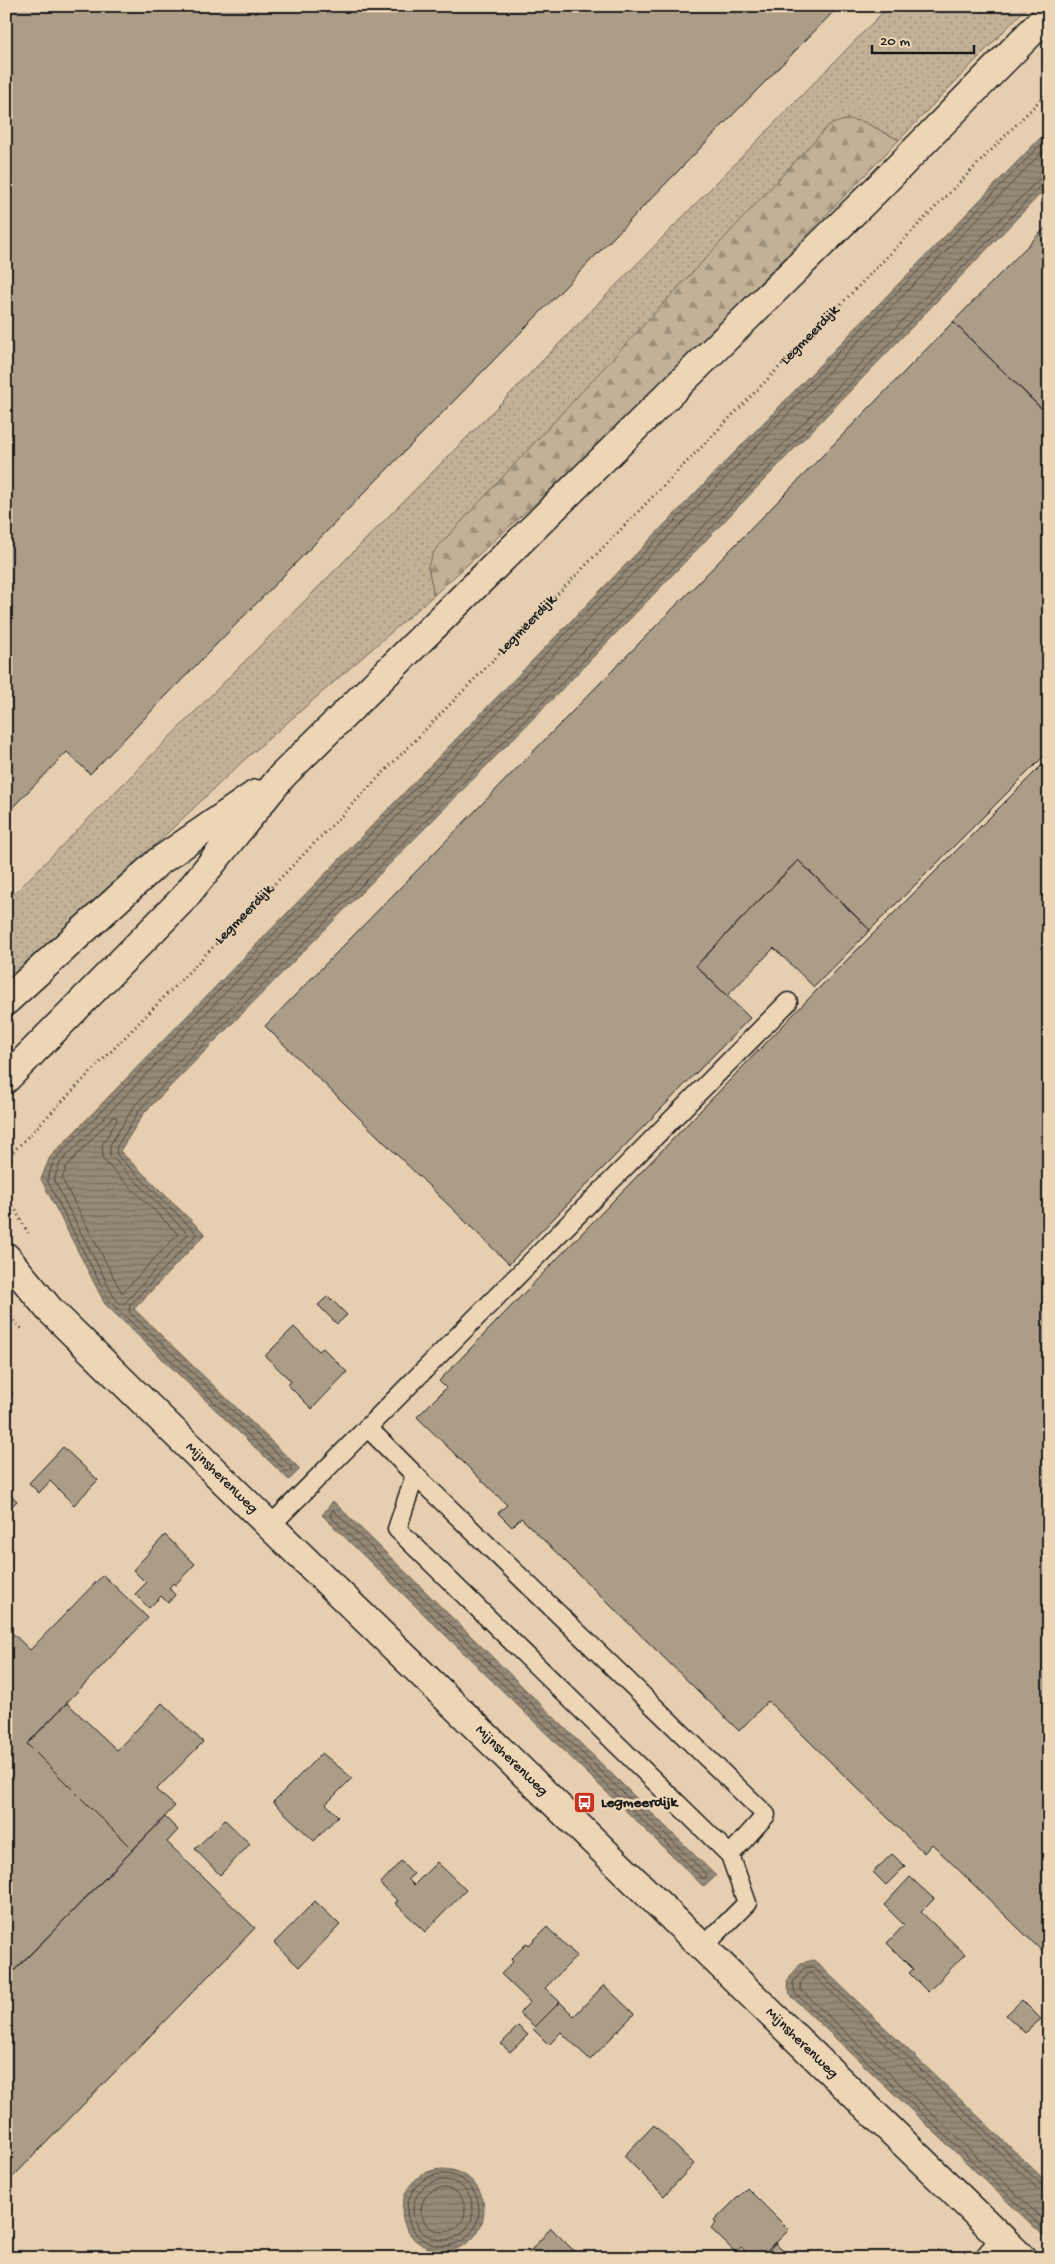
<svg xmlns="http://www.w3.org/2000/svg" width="1055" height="2264" viewBox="0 0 1055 2264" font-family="'Gochi Hand',sans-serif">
<defs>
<pattern id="grass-dots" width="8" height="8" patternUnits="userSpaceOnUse" patternTransform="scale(1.25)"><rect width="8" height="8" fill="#c3b197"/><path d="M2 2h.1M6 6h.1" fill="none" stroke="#9e8f7a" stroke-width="1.8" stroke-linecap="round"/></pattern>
<pattern id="forest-firs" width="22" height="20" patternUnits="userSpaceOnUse" patternTransform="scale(1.25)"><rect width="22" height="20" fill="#c3b197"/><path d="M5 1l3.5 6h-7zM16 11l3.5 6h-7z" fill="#9e8f7a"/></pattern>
<pattern id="water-rules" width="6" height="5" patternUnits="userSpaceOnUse" patternTransform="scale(1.25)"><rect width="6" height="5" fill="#978a77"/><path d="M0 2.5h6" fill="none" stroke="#7a7061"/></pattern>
</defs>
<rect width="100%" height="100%" fill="#e5cfb0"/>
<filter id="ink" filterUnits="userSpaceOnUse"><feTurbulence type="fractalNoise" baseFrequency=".02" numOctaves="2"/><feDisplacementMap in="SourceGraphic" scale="10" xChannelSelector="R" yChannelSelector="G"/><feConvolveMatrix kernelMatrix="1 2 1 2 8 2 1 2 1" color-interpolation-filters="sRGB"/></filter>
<g filter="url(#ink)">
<path fill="url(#grass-dots)" stroke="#70665a" d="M889,6h139l-129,134 -35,-18 -436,444 6,29 -191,166 -237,226v-85l499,-503z"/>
<path fill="url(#forest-firs)" stroke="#70665a" d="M848,119l16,3 35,18 -271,279 -194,176 -6,-29 7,-16 394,-425z"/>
<path fill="url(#water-rules)" stroke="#665e53" d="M1049,129v56l-483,500 -422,428 -24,38 85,83 -71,75 166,160 -11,11 -184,-176 -64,-125 9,-22z
M333,1501l383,375 -12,11 -382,-372z
M814,1960l235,224v57l-259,-246 -3,-14 14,-18z
M402 2210a41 41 0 1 1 82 0a41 41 0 1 1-82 0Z"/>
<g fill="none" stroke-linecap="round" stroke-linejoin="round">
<path stroke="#4d4840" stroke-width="1" d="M1049,136l-995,1024 -7,20 62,121 178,171 4,-1v-4l-162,-155 1,-7 67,-71 -80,-79 -1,-7 24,-39 423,-427 480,-498 6,-2
M1049,145l-989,1018 -6,17 60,117 6,7h4l64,-70 -78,-79v-10l25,-40 423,-428 480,-497 11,-4
M113,1117h3l1,3 -15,25 1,15 75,74 -56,59 -60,-114 4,-12z
M333,1510l373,364v4h-4l-372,-362z
M407 2210a36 36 0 1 1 72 0a36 36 0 1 1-72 0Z
M413 2210a30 30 0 1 1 60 0a30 30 0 1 1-60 0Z
M421 2210a22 22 0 1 1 44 0a22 22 0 1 1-44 0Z
M1049,2188l-6,-2 -230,-219 -9,1 -11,14 2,11 254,241
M1049,2194l-10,-4 -228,-217 -4,1 -7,10 1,6 248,235"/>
</g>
<path fill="#ac9d87" stroke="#1c1c1c" d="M6,6h833l-749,768 -23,-22 -61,62z
M1049,224v192l-96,-94z
M953,322l96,94v335l-179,179 -72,-70 -102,106 54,52 -241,246 -244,-238z
M1049,758v1200l-117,-114 -8,9 -156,-152 -29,30 -218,-213 -9,9 -14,-14 9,-8 -90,-88 29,-29 -7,-7 378,-391z
M798,860l72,70 -56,57 -40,-39 -47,48 -31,-30z
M328,1296l19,19 -10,9 -19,-19z
M294,1327l25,24 4,-3 24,24 -35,37 -24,-24 3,-4 -26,-25z
M6,1386l7,7 -7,8z
M63,1447l35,33 -24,25 -24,-24 -11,12 -10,-10z
M6,1491l11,10 -11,11z
M165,1535l30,29 -20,21 -2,-2 -4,5 6,7 -7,8 -7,-7 -12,12 -14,-14 11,-11 -13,-13z
M103,1575l45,43 -121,126 106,106 -127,129v-352l24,23z
M67,1703l50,47 45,-47 41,39 -47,48 19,16 -42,44 -106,-106z
M322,1753l30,25 -26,26 12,12 -24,25 -41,-39z
M165,1817l13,13 -11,12 88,86 -249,256v-205z
M225,1820l25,24 -30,31 -25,-26z
M892,1854l13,12 -19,19 -13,-13z
M401,1861l13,13 -6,5 6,6 23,-23 29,28 -41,42 -30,-29 3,-2 -18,-17z
M910,1877l24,22 -13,13 44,42 -37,38 -19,-19 4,-4 -26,-26 17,-18 -20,-20z
M315,1901l25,24 -41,42 -25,-24z
M547,1927l30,29 -32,32 15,14 -25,25 -16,-14 11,-11 -29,-28 12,-12 -2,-3 16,-16 2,2z
M604,1985l30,29 -44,46 -29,-28 -12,13 -16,-16 27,-27 14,14z
M1022,2000l19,19 -16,14 -19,-18z
M518,2026l10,9 -18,17 -9,-8z
M654,2125l40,39 -30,32 -40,-40z
M747,2188l42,42 -29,28h-8l-11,-11 -5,6 -25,-24 5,-6 -2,-2z
M551,2228l30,30h-57z
M775,2242v1l15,15h-30z"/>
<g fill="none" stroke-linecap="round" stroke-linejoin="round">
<defs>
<path id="lane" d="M368,1428l47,47 -18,54 333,326 17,48 -44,44
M415,1475l351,340 -36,40
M270,1526l518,-524
M983,2258l18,-21"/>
<g id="secondary">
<path id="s2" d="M6,1257l43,52 221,217 752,732"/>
</g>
<path id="primary" d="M6,1001l152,-139 98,-68
M6,1079l177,-180 99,-123 601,-593 166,-169"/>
</defs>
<use href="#lane" stroke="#1c1c1c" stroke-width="21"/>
<use href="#secondary" stroke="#1c1c1c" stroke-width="31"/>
<use href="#primary" stroke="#1c1c1c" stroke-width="31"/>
<g stroke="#1c1c1c" stroke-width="3" stroke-dasharray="1 4" stroke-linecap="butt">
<path id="s1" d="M6,1159l1043,-1068"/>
<path d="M6,1193l22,40"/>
<path d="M6,1314l16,15"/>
</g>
<use href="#lane" stroke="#edd6b6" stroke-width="18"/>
<use href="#secondary" stroke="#edd6b6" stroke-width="28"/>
<use href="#primary" stroke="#edd6b6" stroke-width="28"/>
</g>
</g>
<defs>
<symbol id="bus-square" viewBox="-11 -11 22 22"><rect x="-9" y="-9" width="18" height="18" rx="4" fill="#c8321e" stroke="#edd6b6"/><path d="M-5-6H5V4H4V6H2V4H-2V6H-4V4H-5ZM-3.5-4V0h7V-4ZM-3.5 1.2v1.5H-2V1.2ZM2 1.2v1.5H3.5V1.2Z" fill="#fff"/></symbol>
</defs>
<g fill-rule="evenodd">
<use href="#bus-square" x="572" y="1790" width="25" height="25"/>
</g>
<g text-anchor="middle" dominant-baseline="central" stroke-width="5" stroke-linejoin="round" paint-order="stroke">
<g font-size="15" fill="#1c1c1c" stroke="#edd6b6">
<text stroke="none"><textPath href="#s1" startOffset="1151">Legmeerdijk</textPath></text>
<text stroke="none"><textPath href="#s1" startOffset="746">Legmeerdijk</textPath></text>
<text stroke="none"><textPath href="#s1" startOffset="341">Legmeerdijk</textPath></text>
<text stroke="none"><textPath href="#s2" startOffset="309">Mijnsherenweg</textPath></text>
<text stroke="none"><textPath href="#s2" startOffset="714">Mijnsherenweg</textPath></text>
<text stroke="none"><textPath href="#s2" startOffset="1119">Mijnsherenweg</textPath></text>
</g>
<g font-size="15" font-weight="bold" fill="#1c1c1c" stroke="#edd6b6" text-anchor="start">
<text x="601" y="1803">Legmeerdijk</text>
</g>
</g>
<rect width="1055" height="2264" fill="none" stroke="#edd6b6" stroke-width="25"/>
<rect x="12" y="12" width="1030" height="2239" fill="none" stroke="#1c1c1c" stroke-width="2" filter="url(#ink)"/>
<path d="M872 45v8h102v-8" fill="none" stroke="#1c1c1c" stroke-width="2.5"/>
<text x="880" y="45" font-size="15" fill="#1c1c1c" stroke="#edd6b6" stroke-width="4" paint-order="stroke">20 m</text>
</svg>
